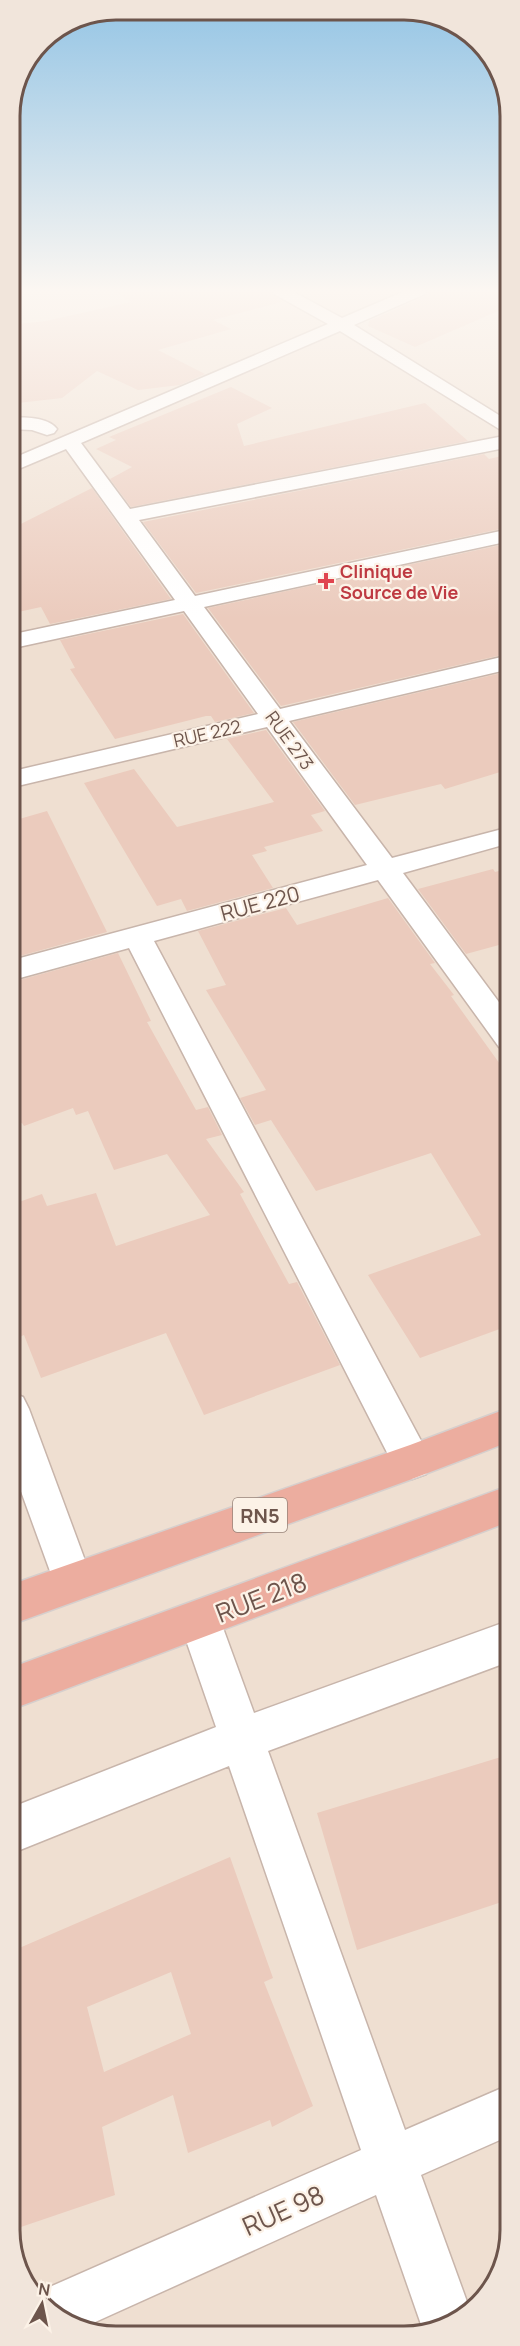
<svg xmlns="http://www.w3.org/2000/svg" width="520" height="2346" viewBox="0 0 520 2346" font-family="Manrope,sans-serif">
<rect width="100%" height="100%" fill="#f9eee2"/>
<path fill="#efdfd1" d="M9,291h501l1,1946 -31,69 -62,30 -323,-1 -59,-34 -26,-57z"/>
<path fill="#ebcbbd" fill-rule="evenodd" d="M113,291h157l12,11 -69,18 18,9 -73,21 47,24 -25,11 -42,5 -41,-19 -35,27 -53,6v-79l37,-4 85,-19z
M429,291h81v15l-95,41 -47,-21 1,-5 57,-25z
M231,387l41,21 -35,16 7,22 181,-43 43,38 -337,66 -21,-28 22,-12 -36,-18 20,-9 -7,-3z
M484,454l5,5 21,-5v73l-314,66 -53,-71z
M92,488l79,111 -121,25 -9,-17 -32,7v-84z
M510,543v110l-229,53 -73,-98z
M183,614l71,99 -39,9 -4,-6h-5l-91,23 -45,-70 5,-1 -15,-28z
M510,671v98l-65,20 -4,-5 -86,21 -62,-83z
M266,730l59,81 -14,4 12,16 -59,16 3,4 -15,4 21,33 -86,23 -6,-12 -24,7 -73,-123 50,-14 43,58 97,-25 -47,-63z
M47,811l60,121 -98,27v-137z
M510,868v74l-44,12 -48,-65 75,-20 2,3z
M388,898l47,65 -5,1 24,31 -3,1 59,82 1,247 -91,33 -52,-83 113,-40 -50,-82 -115,38 -45,-71 -16,5 -15,-27 26,-8 -60,-100 20,-5 -28,-54 88,-23 11,17z
M118,953l33,68 -4,1 49,88 12,-3 14,28 -16,4 38,53 -4,2 49,90 8,-2 43,83 -136,50 -38,-82 -125,45 -17,-43 -7,3 -7,-21v-112l32,-11 5,12 49,-13 20,53 94,-31 -43,-61 -53,16 -26,-59 -12,4 -3,-7 -49,18 -2,-3 -12,4 -1,-144z
M511,1754v145l-154,51 -40,-137z
M230,1857l43,121 -9,4 49,124 -41,21 -2,-7 -82,33 -15,-58 -71,32 13,68 -97,33 -8,-52v-224zM171,1972l20,62 -87,38 -17,-65z"/>
<g fill="none" stroke-linecap="round" stroke-linejoin="round">
<defs>
<path id="minor" d="M272,291h20l50,27 63,-27h22l-2,3 -71,31 156,97v25l-371,73 56,76 315,-67v12l-306,66 76,102 230,-54v14l-221,52 103,137 118,-31v16l-107,30 107,144v33l-11,-3 -121,-167 -224,61 272,509 5,12 -5,12 -14,5 -14,-5 -269,-526 -120,33v-20l358,-96 -100,-138 -258,61v-16l249,-58 -74,-103 -175,38v-14l166,-35 -109,-151 -57,24v-13l319,-136 -54,-30zM340,331l169,104 -379,74 -49,-66z
M9,417c15,1 38,-1 48,12l-3,4 -7,2 -15,-5 -23,-1z
M10,1392l13,5 6,12 64,173 -6,14 -14,5 -14,-5 -49,-135z
M200,1600l15,6 39,107 257,-93v41l-243,90 137,379 106,-46v51l-90,40 49,135 -46,23 -48,-138 -294,133 -46,-27 -2,-4 2,-4 325,-143 -132,-384 -219,88v-46l206,-81 -37,-107 6,-14z"/>
<path id="highway" d="M511,1407v34l-99,38 -402,146v-40l400,-140z
M511,1485v36l-501,189v-42z"/>
</defs>
<use href="#minor" stroke="#c8b5ab" stroke-width="3"/>
<use href="#highway" stroke="#d6cfcd" stroke-width="3"/>
<use href="#minor" fill="#fff" fill-rule="evenodd"/>
<use href="#highway" fill="#ecad9f" fill-rule="evenodd"/>
</g>
<linearGradient id="sky" x2="0" y2="1"><stop stop-color="#95c5e5"/><stop offset="0.47" stop-color="#fcf7f2"/><stop offset="1" stop-color="#fcf7f2" stop-opacity="0"/></linearGradient>
<rect width="520" height="619" fill="url(#sky)"/>
<path fill="#e0444e" stroke="#fcf2e7" stroke-width="2" d="M323 572h6v6h6v6h-6v6h-6v-6h-6v-6h6z"/>
<g text-anchor="middle" dominant-baseline="central" stroke-width="4.5" stroke-linejoin="round" paint-order="stroke">
<g font-size="18" font-weight="bold" fill="#be3a42" stroke="#fcf2e7" text-anchor="start">
<text x="340" y="571">Clinique<tspan x="340" dy="21">Source de Vie</tspan></text>
</g>
<g font-size="18" fill="#6d554c" stroke="#fcf2e7">
<text transform="translate(207 733) rotate(-13)">RUE 222</text>
<text transform="translate(290 740) rotate(54)">RUE 273</text>
</g>
<rect fill="#fcf2e7" stroke="#98847a" stroke-width="1.5" x="233" y="1498" width="54" height="34" rx="4.5"/>
<g font-size="20" font-weight="bold" fill="#6d554c">
<text x="260" y="1515">RN5</text>
</g>
<g font-size="21" fill="#6d554c" stroke="#fcf2e7">
<text transform="translate(260 903) rotate(-15)">RUE 220</text>
</g>
<g font-size="26" fill="#6d554c" stroke="#fcf2e7">
<text transform="translate(261 1597) rotate(-21)">RUE 218</text>
<text transform="translate(283 2210) rotate(-24)">RUE 98</text>
</g>
</g>
<path d="M0 0H520V2346H0ZM116 20H404A96 96 0 0 1 500 116V2230A96 96 0 0 1 404 2326H116A96 96 0 0 1 20 2230V116A96 96 0 0 1 116 20Z" fill="#f1e5db" fill-rule="evenodd"/>
<path fill="none" stroke="#6d554c" stroke-width="3" d="M116 20H404A96 96 0 0 1 500 116V2230A96 96 0 0 1 404 2326H116A96 96 0 0 1 20 2230V116A96 96 0 0 1 116 20Z"/>
<g transform="translate(42 2304) rotate(9)" stroke="#fcf2e7" stroke-width="4.5" paint-order="stroke">
<path d="M0-4.5L10 22L0 15L-10 22Z" fill="#6d554c"/>
<text y="-9" font-size="16" font-weight="bold" text-anchor="middle" fill="#6d554c">N</text>
</g>
</svg>
